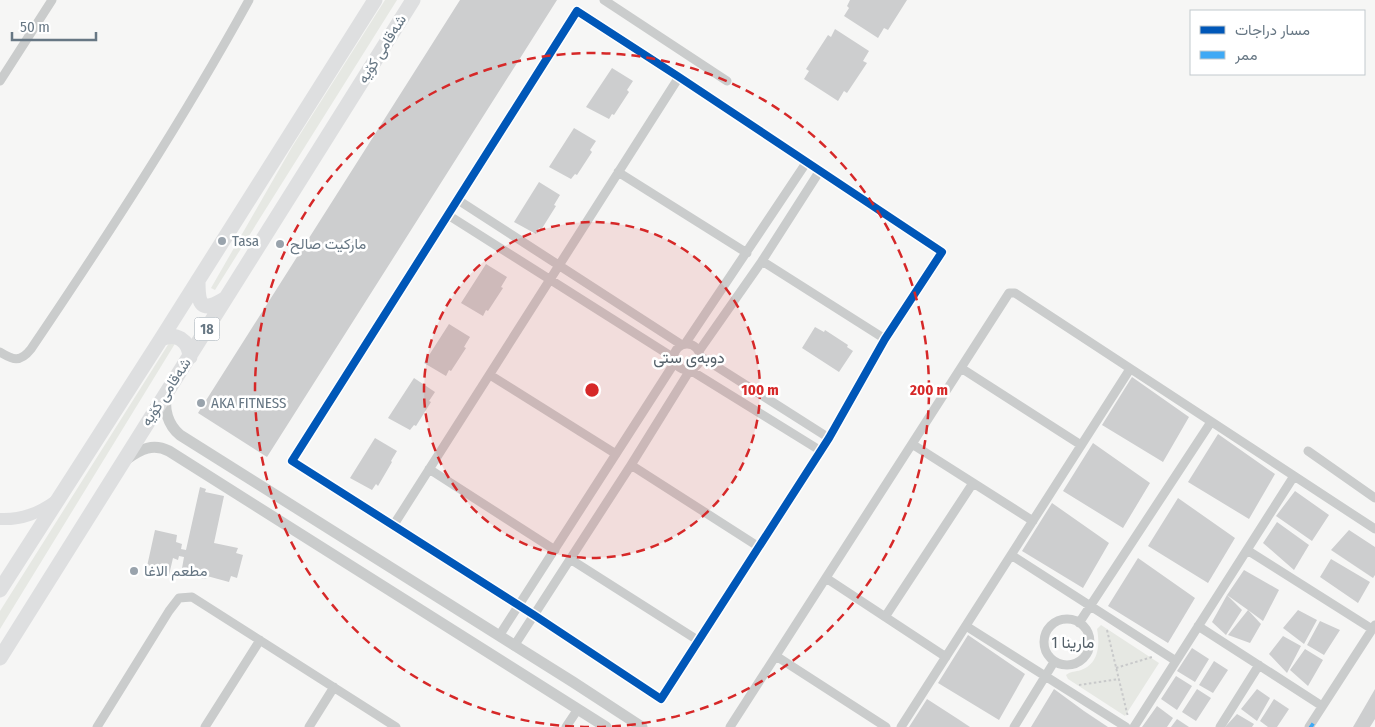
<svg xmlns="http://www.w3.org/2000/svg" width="1375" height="727" viewBox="0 0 1375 727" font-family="'Fira Sans Condensed',Vazirmatn,sans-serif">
<rect width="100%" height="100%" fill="#f6f6f5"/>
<path fill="#e6e8e3" d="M385,0h12l-182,290 -4,-2 81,-141z
M171,340l5,2 -176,287v-18z
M1101,625l58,38 -34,53 -57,-37 -2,-4c5,-4 9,-3 15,-5 18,-6 19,-26 16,-41z"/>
<path fill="#cdcecf" d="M460,0h97l-290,457 -69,-44z
M850,0h57l-19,30 -4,-2 -6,10 -34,-22 5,-8 -2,-2z
M835,29l34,22 -6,10 4,2 -20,30 -3,-2 -6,10 -34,-22 5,-8 -3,-2 22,-34 3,2z
M612,68l21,13 -6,9 2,2 -15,23 -2,-1 -3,5 -23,-12z
M574,128l22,13 -6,9 2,2 -15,23 -2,-1 -4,5 -22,-12z
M539,182l21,13 -6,10 2,1 -15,24 -2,-2 -3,6 -22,-12z
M486,264l21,13 -6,10 2,1 -15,23 -2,-1 -3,6 -22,-13z
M449,324l21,13 -6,10 2,1 -15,23 -2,-1 -3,6 -22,-13z
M815,327l9,5 1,-2 23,15 -1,2 6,4 -14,21 -37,-24z
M1132,377l57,40 -26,45 -61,-37z
M414,378l21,14 -6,9 2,1 -15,24 -2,-1 -4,5 -22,-12z
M1218,434l57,40 -26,45 -61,-37z
M375,438l22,13 -6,10 1,1 -14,24 -2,-2 -4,6 -22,-12z
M1093,443l57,40 -27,45 -60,-37z
M200,487l6,2 -1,3 19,4 -10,47 24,5 -2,5 7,2 -6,23 -6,-2 -2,6 -22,-6 -1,3 -25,-5 3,-17 -5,-1 -1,4 -5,-2 -4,17 -23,-4 9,-41 22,5 -1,7 6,2 -1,5 5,1z
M1295,491l34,24 -17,26 -36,-25z
M1178,498l57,40 -27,45 -60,-37z
M1052,503l57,40 -26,45 -61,-37z
M1277,522l32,23 -15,25 -31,-27z
M1349,530l26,17v28l-2,3 -42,-28z
M1138,558l57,40 -27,45 -60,-37z
M1331,559l39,23 -12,21 -38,-26z
M1244,570l35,20 -16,31 -15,-11 13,14 -11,19 -22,-8 20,-25 -21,-15 15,15 -16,25 -14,-13 15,-27z
M1298,610l19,10 -13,24 -21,-16z
M1320,621l20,9 -16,25 -17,-10z
M968,635l57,39 -26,46 -61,-37z
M1283,636l18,10 -14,27 -18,-19z
M1192,648l17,11 -14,23 -18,-11z
M1305,649l18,11 -15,26 -18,-16z
M1214,661l14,9 -15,23 -14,-8z
M1176,676l16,10 -15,24 -16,-11z
M1054,689l30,22 24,16h-77z
M1197,689l14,9 -15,23 -14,-9z
M1257,689l13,9 -13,23 -16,-12z
M1375,689v30l-5,8h-17z
M927,699l31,20 12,8h-61z
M1274,699l15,10 -12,18h-9l-8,-6z
M1157,706l16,12 -6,9h-25z
M1237,714l17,10 -2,3h-27z
M1177,719l12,8h-18z"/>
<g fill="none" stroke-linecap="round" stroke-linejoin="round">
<path stroke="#c8c9ca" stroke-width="2" stroke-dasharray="2.5 2.5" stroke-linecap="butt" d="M1107,630l21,87
M1116,668l36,-11
M1079,685l40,-6"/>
<path stroke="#cacccc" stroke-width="9" d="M604,0l123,81
M577,11l102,66 263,175 -57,87 -56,99 -168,261 -127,-84 -242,-154z
M0,81l52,-81
M618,172l129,81
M458,200l224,145
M448,215l226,143
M762,261l123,78
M674 357a13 13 0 1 1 26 0a13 13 0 1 1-26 0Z
M685,344l121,-181
M699,351l63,-90 57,-89
M0,352c13,8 20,11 31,-3 77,-114 152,-229 218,-349
M700,356l129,82
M961,368l120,77
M490,375l126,79
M912,444l121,77
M1308,451l67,47
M631,465l128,82
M429,469l126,81
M393,526l286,-449
M1247,550l125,79
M1011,555l165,106
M570,559l129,82
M826,578l120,79
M885,617l88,-134
M1044 642a23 23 0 1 1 46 0a23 23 0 1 1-46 0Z
M1079,623l132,-201
M966,626l160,101
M1198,626l124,80
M499,636l176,-274
M514,646l117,-181 59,-95 131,81
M776,656l110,71
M97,727l72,-116 10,-13 13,-1 204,130
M205,727l55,-87
M309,727l25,-40
M566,727l12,-18
M730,727l279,-434h6l360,236
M901,727l229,-358
M1014,727l40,-65
M1134,727l160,-251
M1220,727l39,-62
M1309,727l66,-102"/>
<path stroke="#cacccc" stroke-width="11" d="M167,393c-4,16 1,32 13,42l393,247 69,45
M127,459c14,-10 26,-16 42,-8l437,276"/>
<path stroke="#dedfe0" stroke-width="12" d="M0,519c22,1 39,-6 57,-19"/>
<path stroke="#dedfe0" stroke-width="15" d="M198,280c0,25 3,34 28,18
M161,339c15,-7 28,1 29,18
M0,590l161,-251 214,-339
M0,658l413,-658"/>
<path stroke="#3fa9f5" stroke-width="6" stroke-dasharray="12 6" stroke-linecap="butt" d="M1310,725l3,2"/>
<defs>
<path id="cycleway" d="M577,11l102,66 263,175 -57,87 -56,99 -168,261 -127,-84 -242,-154z"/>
</defs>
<use href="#cycleway" stroke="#fff" stroke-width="11"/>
<use href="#cycleway" stroke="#0057b8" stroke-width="8"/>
</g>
<circle cx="592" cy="390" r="168" fill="#d62828" fill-opacity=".12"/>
<g fill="none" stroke="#d62828" stroke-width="2.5" stroke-dasharray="9 6">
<circle cx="592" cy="390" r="168"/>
<path d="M589 727A337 337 0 1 1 595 727"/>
</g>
<g fill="#99a3ac" stroke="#fff" stroke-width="2">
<circle cx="222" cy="241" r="5"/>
<circle cx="280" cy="244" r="5"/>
<circle cx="201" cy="403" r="5"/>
<circle cx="134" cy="571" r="5"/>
</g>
<g text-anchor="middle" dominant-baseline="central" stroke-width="5" stroke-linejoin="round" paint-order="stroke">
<rect fill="#fff" stroke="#95a0a9" stroke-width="1" x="194.5" y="317.5" width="25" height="23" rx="4"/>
<g font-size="14" font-weight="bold" fill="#677784">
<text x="207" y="329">18</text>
</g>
<g font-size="15" fill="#677784" stroke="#fff">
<text transform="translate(382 49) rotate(-58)">شەقامی کۆیە</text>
<text transform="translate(166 392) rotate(-57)">شەقامی کۆیە</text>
</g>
<g font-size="15" fill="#677784" stroke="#fff" text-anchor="start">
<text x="232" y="241">Tasa</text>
<text x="290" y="244">ماركيت صالح</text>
<text x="211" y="403">AKA FITNESS</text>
<text x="144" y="571">مطعم الاغا</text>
</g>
<g font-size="16" fill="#546069" stroke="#fff">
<text x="689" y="357">دوبه‌ی ستی</text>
<text x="1073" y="642">مارینا 1</text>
</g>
</g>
<circle cx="592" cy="390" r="8" fill="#d62828" stroke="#fff" stroke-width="2.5"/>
<g font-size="15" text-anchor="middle" font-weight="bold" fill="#d62828" stroke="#fff" stroke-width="5" stroke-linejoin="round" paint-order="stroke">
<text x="760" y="395">100 m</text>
<text x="929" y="395">200 m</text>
</g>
<rect x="1190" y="10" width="175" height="65" fill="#ffffff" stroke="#c2c9ce"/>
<rect x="1200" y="26" width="25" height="8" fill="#0057b8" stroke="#c2c9ce"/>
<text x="1235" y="35" font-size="15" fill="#677784">مسار دراجات</text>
<rect x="1200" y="51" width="25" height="8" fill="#3fa9f5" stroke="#c2c9ce"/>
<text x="1235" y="60" font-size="15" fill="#677784">ممر</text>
<path d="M12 32v8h84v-8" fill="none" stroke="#677784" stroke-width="2.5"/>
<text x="20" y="32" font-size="15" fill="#677784" stroke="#ffffff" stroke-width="4" paint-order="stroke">50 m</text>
</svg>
